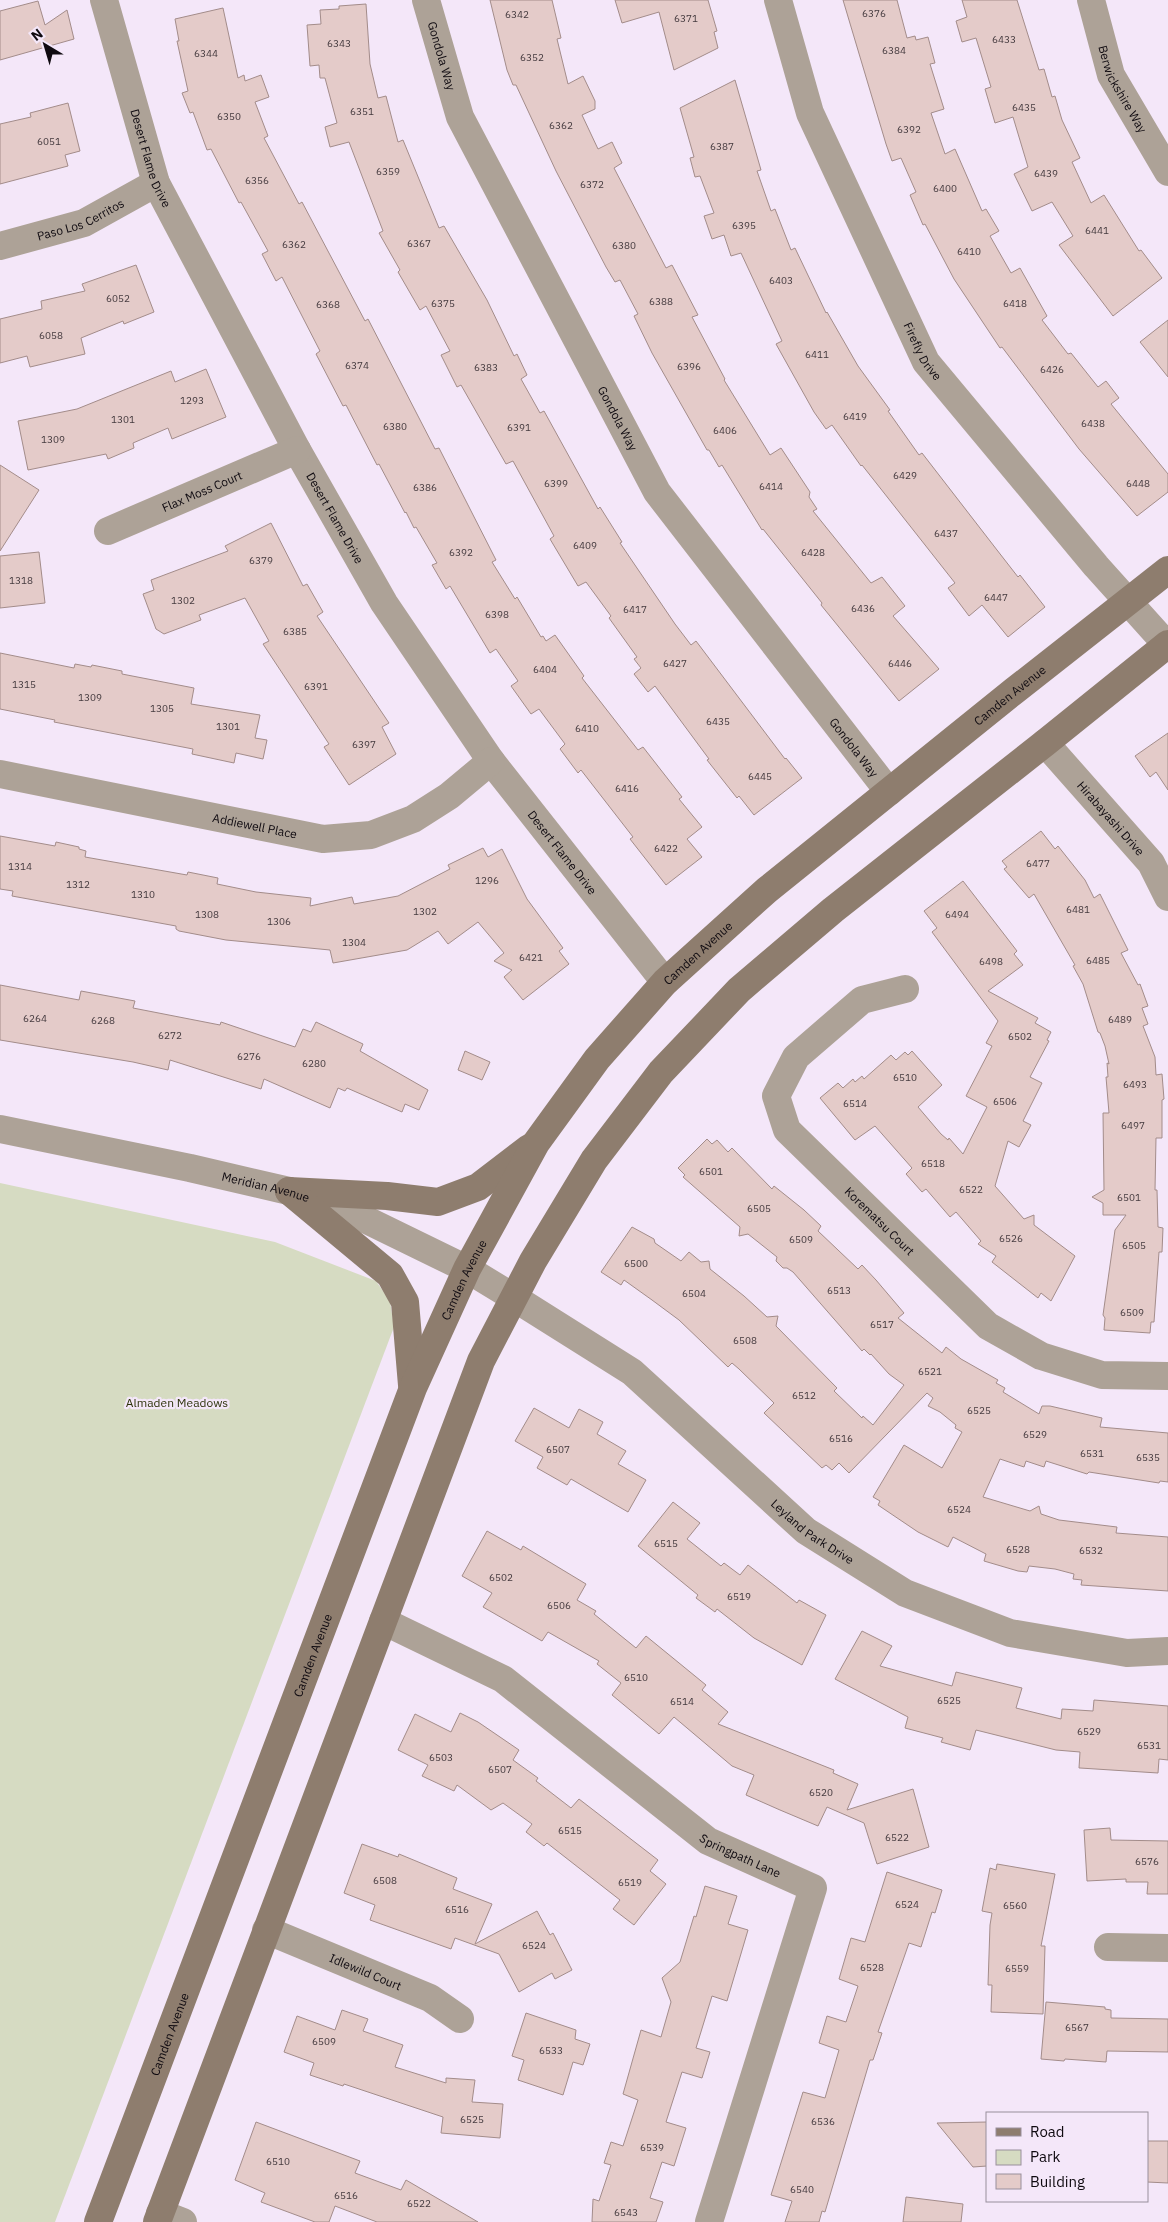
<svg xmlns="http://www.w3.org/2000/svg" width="1168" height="2222" viewBox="0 0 1168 2222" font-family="'IBM Plex Sans',sans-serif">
<rect width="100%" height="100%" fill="#f4e7f9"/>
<path fill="#d6dbc2" d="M0,1183l275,59 101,39 14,20 4,26 -339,895h-55z"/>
<path fill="#e4cbc9" stroke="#a38c8a" d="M490,0h62l9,38 -4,1 11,45 15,-8 12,25v8l-13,6 16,34 14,-7 10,21 -8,5 52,100 6,-3 26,50 -6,2 33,62 -1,1 46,75 11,-7 29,44 -1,5 8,12 -4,2 58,72 11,-6 23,29 -12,10 46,53 -40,32 -78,-96 1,-2 -59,-74 -1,1 -40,-65 -3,2 -10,-17h-2l-55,-97 -18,-37 4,-2 -18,-34 -5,2 -9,-15 -50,-96 -40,-86h-3l-6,-15z
M615,0h93l9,31 -3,1 4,16 -44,22 -15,-58 -37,11z
M843,0h54l10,38 8,-2 1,4 12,-3 7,26 -5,1 14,45 -13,4 14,41 10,-5 27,62 4,-2 13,22 -9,5 21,37 9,-5 27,48 -5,4 26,34 3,-1 27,34 8,-6 13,17 -8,6 57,70v18l-31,24 -58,-67 -77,-102 -2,1 -46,-69 -29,-55 -2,1 -13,-30 6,-3 -15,-34 -9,3 -6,-17z
M962,0h55l22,70 5,-1 8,28 3,-1 7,24 18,38 -8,4 19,41 13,-8 35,56 2,-1 21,28 -49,38 -54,-71 14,-9 -21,-34 -20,9 -18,-37 14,-7 -15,-50 -18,6 -10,-34 6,-2 -15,-49 -14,4 -6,-21 11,-4z
M38,1l7,24 22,-15 7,29 -74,21v-49z
M366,4l4,60 8,34 8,-2 12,46 5,-2 36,88 5,-2 43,74 27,56 3,-2 10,21 -6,4 19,34 4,-2 54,98 2,-2 22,35 -2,1 55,81 16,21 5,-4 89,118 1,-1 16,20 -48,37 -15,-19 -2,2 -30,-38 2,-1 -54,-73 -7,6 -14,-18 7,-6 -7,-9 3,-2 -28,-39 2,-2 -25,-34 -8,4 -28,-47 4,-3 -41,-75 -7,3 -45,-79 -4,2 -16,-32 9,-4 -24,-45 -6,4 -22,-38 2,-2 -21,-37 4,-2 -34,-89 -19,5 -5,-20 12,-4 -12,-45h-5l-1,-13 -9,1 -3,-41 14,-1 -1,-14 19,-1v-3z
M223,8l15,70 6,-3 1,6 16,-6 8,22 -14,5 13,34 -4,2 35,66 3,-2 63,119 3,-2 67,130 4,-1 57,112 -4,2 23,37 2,-2 24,40 2,-1 3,5 9,-6 29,41 -2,2 56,72 5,-3 39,50 -3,2 23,28 -15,12 15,18 -36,28 -36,-46 3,-2 -52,-67 -3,3 -18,-24 5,-5 -26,-35 -8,5 -20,-28 7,-5 -22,-32 -6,4 -40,-67 -4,3 -14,-24 5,-2 -21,-36 -2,1 -8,-16 -1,1 -26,-49 -2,1 -31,-60 -3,1 -27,-52 4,-3 -38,-74 -6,4 -14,-27 6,-3 -27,-49 -2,1 -28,-54 -4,1 -14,-38 -3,1 -8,-20 6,-2 -11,-50h2l-4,-22z
M735,80l26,90 -4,1 14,40 4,-2 16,41 4,-2 31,65 1,-1 31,54 32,44 -2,1 31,44 3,-2 75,97 21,27 2,-2 25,32 -37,30 -26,-32 -13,11 -21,-28 7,-5 -93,-118 -1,1 -29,-41 -6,4 -12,-17 -38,-68 6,-3 -41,-88 -10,3 -7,-21 -12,4 -8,-23 10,-3 -14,-37 -5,1 -5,-19 4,-1 -14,-49z
M68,103l12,48 -15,4 3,11 -68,18v-60l31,-7 -1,-4z
M136,265l18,47 -30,12 -1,-3 -42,17 4,16 -55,13 -3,-11 -27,7v-44l42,-10 -1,-8 44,-10 -3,-7z
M1168,320v57l-28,-35z
M206,369l20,48 -54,22 -4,-11 -35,15 1,5 -26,11 -2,-5 -78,16 -10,-49 59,-12 94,-38 4,11z
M0,465l39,25 -39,61z
M271,523l32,63 4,-2 16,28 -6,4 72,107 -7,4 14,27 -47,31 -25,-38 5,-3 -66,-100 6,-3 -24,-43 -46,17 2,5 -37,14 -8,-5 -13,-35 11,-4 -3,-10 77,-29 -3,-5z
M39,552l6,51 -45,5v-52z
M0,653l74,15 1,-4 16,3 1,-2 30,6v3l72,14 -3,16 69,11 -5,23 12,2 -4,19 -27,-6 -2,10 -42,-9 1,-5 -139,-27 1,-2 -55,-11z
M1168,733v57l-12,-18 -6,5 -15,-21z
M1041,831l14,18 3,-3 27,34 9,18 6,-4 28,56 -7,3 17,32 2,-1 8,22 -6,2 6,16 -5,2 12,31 1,18 6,-1 2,25 -2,1v38h-6l-1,52h2l1,37 5,1 -1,24h-3l-5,70h-3l-1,11 -46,-3 1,-12 -2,-3 12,-85 11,-15h-23v-12l-11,-6 12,-7 -1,-77h6l-3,-36h2l-1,-14 2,1 -4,-18 -5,-13 -2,-1 -15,-48 -10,-18 2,-1 -41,-71 -5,4 -25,-29 3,-2 -5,-6z
M0,836l55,10 1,-4 23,5v2l7,2 -1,6 102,18 1,-3 30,6 -1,6 39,8 55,6 -1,8 42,-9 2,7 44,-8 52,-27 -2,-4 35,-17 5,9 14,-8 25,50 36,49 -4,3 10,13 -46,36 -19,-23 8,-7 -18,-9 10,-8 -26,-31 -30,22 -10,-13 -31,19 -74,13 -3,-13 -104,-10 -47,-9 -3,-2v-3l-164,-30 1,-5 -13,-2z
M963,881l54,70 -3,3 9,11 -35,26 50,27 -3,5 16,9 -4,8 2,1 -19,36 12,6 -19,38 8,4 -12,22 -11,-6 -13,45 29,33 10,-4v10l41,31 -24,45 -10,-8 -3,5 -46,-36 4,-6 -18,-12 3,-3 -25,-29 -6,5 -24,-28 -4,3 -16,-18 6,-6 -37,-42 -20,14 -35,-42 18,-15 5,5 10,-9 2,3 7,-6 2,3 27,-24 5,5 9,-8 3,3 4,-4 30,34 -24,22 23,27 7,6 1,-2 14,16 24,-47 -21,-11 26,-50 -6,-3 12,-22 -66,-89 5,-4 -13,-17z
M0,985l79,15 2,-9 54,10 -2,7 87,17 1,-3 74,25 8,-18 8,3 5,-10 47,22 -3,7 68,39 -9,20 -14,-6 -3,8 -55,-24 -2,3 -7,-3 -8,20 -66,-29 -3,10 -91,-29 -2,10 -35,-8 -133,-22z
M465,1051l25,11 -8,18 -24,-10z
M707,1139l5,5 5,-4 11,12 4,-4 40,41 2,-3 30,24 17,16 -3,5 40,38 4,-4 14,15 28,33 -6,5 44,35 4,-6 15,12 37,21 -2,3 9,5 -2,4 36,22 3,-8h8l52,12 -2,9 68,6v49l-8,-1 -1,2 -70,-11 -2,2 -41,-13 -2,6 -18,-6 -2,6 -24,-8 -17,38 47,14 9,-5 2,8 18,6 58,7 -1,6 52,4v54l-87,-6 1,-5 -9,-1 1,-5 -19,-5 -26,-3 -2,6 -9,-1 -34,-10 2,-7 -33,-17 -5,10 -30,-15 -40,-27 2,-4 -7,-4 31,-52 38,23 20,-36 -7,-4 1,-3 -16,-13 -12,-6 5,-8 -6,-5 -78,80 -10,-10 -7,7 -6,-5 -4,3 -58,-55 10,-10 -35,-34 -7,-6 -4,4 -49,-47 -27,-20 -28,-20 -3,5 -20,-13 31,-45 22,12 1,4 26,18 8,-9 12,10 8,-1 1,8 34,27 23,21 11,-1 -2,10 61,62 -3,3 28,27 1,-2 10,9 31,-40 -15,-11 -18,-20 -1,1 -6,-6 -2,2 -69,-79 -6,-4h-4l-7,-7 1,-4 -29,-23 -9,2 1,-9 -57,-50 2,-2 -7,-7z
M534,1408l35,20 10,-19 24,13 -6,12 29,17 -8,13 28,16 -18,32 -57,-33 -4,6 -30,-17 6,-11 -28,-16z
M673,1502l27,21 -13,16 34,27 3,-3 16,12 8,-10 49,38 2,-3 27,15 -24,50 -48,-27 -37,-29 -2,3 -19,-14 2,-3 -60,-49z
M487,1531l34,19 2,-4 63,38 -9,16 19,11 -2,3 42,34 10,-12 60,49 -4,5 26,22 -10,12 116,46 -1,3 25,11 -11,26 66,-21 16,58 -52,17 -13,-41 -37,-16 -9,19 -38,-16 -34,-15 8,-20 -22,-9 -58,-49 -15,17 -47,-39 9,-12 -24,-19 2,-3 -51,-29 -6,9 -59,-34 9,-14 -30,-17z
M862,1631l30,15 -12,20 72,20 4,-14 66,16 -6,20 45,11 1,-10 31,2 1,-11 74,6v54l-9,-1 -1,14 -78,-5h-1l1,-16 -24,-2 -80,-20 -6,20 -29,-8 2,-4 -38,-10 3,-11 -73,-38z
M460,1713l18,9 41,28 -6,10 25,18 -2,3 35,27 8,-9 79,61 -8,11 16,13 -32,41 -21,-16 7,-9 -73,-57 -3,3 -18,-14 6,-8 -29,-21 -12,7 -34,-25 -3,6 -32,-15 6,-11 -30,-15 17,-36 36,18z
M1110,1828l1,12 57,1v53h-21l1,-12h-22v-3l-39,2 -3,-51z
M362,1844l36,13 1,-3 58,24 -4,11 39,15 -17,40 62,-33 13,24 3,-2 19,37 -17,9 -3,-6 -33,19 -20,-38 -44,-16 -4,11 -81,-29 5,-15 -31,-12z
M997,1864l58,10 -14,72h4l-2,68 -52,-2 1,-27h-4l2,-60 2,-12 -10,-2 8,-43 6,2z
M887,1872l55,18 -7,23 -3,-1 -11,35 -12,-4 -31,89 4,1 -9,27h-3l-45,152 -3,-1 -3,11h-34l7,-21 -21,-6 32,-103 22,6 14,-48 -20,-7 8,-27 19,6 12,-36 -19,-7 12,-41 14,4z
M705,1886l32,10 -9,28 20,6 -21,71 -15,-5 -16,52 14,4 -8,26 -20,-6 -16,50 20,6 -12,38 -12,-4 -12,36 13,4 -7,20h-64l1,-23 6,2 12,-36 -7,-2 7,-21 12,4 15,-46 -15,-6 18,-64 20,7 10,-35 -9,-24 18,-16 14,-46 2,1z
M1046,2002l59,5v2l6,1v8l57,1v33l-61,-1 -1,11 -41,-3 -1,2 -23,-2z
M342,2010l26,9 -5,12 40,14 -8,22 51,16v-5l29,2 -3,22 31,2 -3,34 -59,-5 2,-16 -99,-33 -1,2 -33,-11 4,-12 -30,-11 13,-36 38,14z
M526,2013l50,17 -1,9 15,5 -7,21 -10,-3 -10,33 -45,-15 6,-20 -12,-4z
M256,2122l104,39 -5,12 46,17 5,-10 72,42h-101l-42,-16 -6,16h-14l-54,-20 4,-9 -30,-13z
M987,2122v44l-14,1 -36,-44z
M1147,2141h21v42l-21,-1z
M906,2197l57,7 -2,18h-58z"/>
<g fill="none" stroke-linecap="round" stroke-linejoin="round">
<g stroke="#ada297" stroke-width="28">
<path id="s1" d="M104,0l52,183 141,267 87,153 107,158 174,221"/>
<path id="s2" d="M426,0l34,117 197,375 232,300"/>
<path id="s3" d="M778,0l32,113 116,249 170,204 71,79"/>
<path id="s4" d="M1091,0l20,75 57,97"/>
<path id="s5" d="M0,246l84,-23 72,-40"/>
<path id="s6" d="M108,531l189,-81"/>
<path id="s7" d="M1045,743l106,120 17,34"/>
<path id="s8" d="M0,774l323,65 48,-4 42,-16 36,-23 42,-35"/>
<path id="s9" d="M905,989l-43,11 -66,57 -20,39 11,34 201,196 53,30 61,19 66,1"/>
<path id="s10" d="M513,1297l119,75 174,159 99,62 105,40 117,20 41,-2"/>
<path id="s11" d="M383,1621l120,58 205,162 105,47 -104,334"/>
<path id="s12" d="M266,1930l164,68 30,21"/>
<path d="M1108,1947l60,1"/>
<path d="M160,2213l23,9"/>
</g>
<path stroke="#ada297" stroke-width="28" id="s13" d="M0,1129l190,39 99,23 53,17 125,61 46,28"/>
<g stroke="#8e7d6e" stroke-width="28">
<path d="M289,1191l98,5 51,6 40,-15 51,-39"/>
<path d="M289,1191l101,84 15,27 7,83"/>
<path id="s14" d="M98,2222l315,-834 54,-119 69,-126 61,-84 68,-77 102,-92 247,-199 154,-121"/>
<path d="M157,2222l324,-861 52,-100 61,-101 67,-88 78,-82 94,-80 212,-167 123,-99"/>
</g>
</g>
<g text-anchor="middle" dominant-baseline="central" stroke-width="4.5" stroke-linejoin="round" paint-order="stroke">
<g font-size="10" fill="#443a3e">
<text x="874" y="13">6376</text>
<text x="517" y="14">6342</text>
<text x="686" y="18">6371</text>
<text x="1004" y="39">6433</text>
<text x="339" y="43">6343</text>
<text x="894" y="50">6384</text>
<text x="206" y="53">6344</text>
<text x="532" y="57">6352</text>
<text x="1024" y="107">6435</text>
<text x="362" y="111">6351</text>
<text x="229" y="116">6350</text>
<text x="561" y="125">6362</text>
<text x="909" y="129">6392</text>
<text x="49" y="141">6051</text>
<text x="722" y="146">6387</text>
<text x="388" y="171">6359</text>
<text x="1046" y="173">6439</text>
<text x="257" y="180">6356</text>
<text x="592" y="184">6372</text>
<text x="945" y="188">6400</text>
<text x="744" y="225">6395</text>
<text x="1097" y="230">6441</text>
<text x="419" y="243">6367</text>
<text x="294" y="244">6362</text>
<text x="624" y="245">6380</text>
<text x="969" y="251">6410</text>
<text x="781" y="280">6403</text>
<text x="118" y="298">6052</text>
<text x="661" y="301">6388</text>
<text x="443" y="303">6375</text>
<text x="1015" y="303">6418</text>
<text x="328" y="304">6368</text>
<text x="51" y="335">6058</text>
<text x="817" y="354">6411</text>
<text x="357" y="365">6374</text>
<text x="689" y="366">6396</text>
<text x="486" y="367">6383</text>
<text x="1052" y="369">6426</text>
<text x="192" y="400">1293</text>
<text x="855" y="416">6419</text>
<text x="123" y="419">1301</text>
<text x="1093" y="423">6438</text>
<text x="395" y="426">6380</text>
<text x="519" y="427">6391</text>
<text x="725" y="430">6406</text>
<text x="53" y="439">1309</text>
<text x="905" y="475">6429</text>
<text x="556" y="483">6399</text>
<text x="1138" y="483">6448</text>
<text x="771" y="486">6414</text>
<text x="425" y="487">6386</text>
<text x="946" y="533">6437</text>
<text x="585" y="545">6409</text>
<text x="461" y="552">6392</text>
<text x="813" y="552">6428</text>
<text x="261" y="560">6379</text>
<text x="21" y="580">1318</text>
<text x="996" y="597">6447</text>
<text x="183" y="600">1302</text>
<text x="863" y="608">6436</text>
<text x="635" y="609">6417</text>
<text x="497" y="614">6398</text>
<text x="295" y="631">6385</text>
<text x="675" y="663">6427</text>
<text x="900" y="663">6446</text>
<text x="545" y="669">6404</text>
<text x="24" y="684">1315</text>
<text x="316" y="686">6391</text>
<text x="90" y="697">1309</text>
<text x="162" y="708">1305</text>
<text x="718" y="721">6435</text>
<text x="228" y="726">1301</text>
<text x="587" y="728">6410</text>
<text x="364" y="744">6397</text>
<text x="760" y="776">6445</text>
<text x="627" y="788">6416</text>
<text x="666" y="848">6422</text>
<text x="1038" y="863">6477</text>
<text x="20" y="866">1314</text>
<text x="487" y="880">1296</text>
<text x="78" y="884">1312</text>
<text x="143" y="894">1310</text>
<text x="1078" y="909">6481</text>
<text x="425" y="911">1302</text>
<text x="207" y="914">1308</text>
<text x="957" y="914">6494</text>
<text x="279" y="921">1306</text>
<text x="354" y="942">1304</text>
<text x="531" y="957">6421</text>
<text x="1098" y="960">6485</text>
<text x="991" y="961">6498</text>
<text x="35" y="1018">6264</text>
<text x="1120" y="1019">6489</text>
<text x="103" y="1020">6268</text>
<text x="170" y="1035">6272</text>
<text x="1020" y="1036">6502</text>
<text x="249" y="1056">6276</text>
<text x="314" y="1063">6280</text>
<text x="905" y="1077">6510</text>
<text x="1135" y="1084">6493</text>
<text x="1005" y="1101">6506</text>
<text x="855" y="1103">6514</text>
<text x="1133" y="1125">6497</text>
<text x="933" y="1163">6518</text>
<text x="711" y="1171">6501</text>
<text x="971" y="1189">6522</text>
<text x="1129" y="1197">6501</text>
<text x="759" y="1208">6505</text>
<text x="1011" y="1238">6526</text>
<text x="801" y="1239">6509</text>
<text x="1134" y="1245">6505</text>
<text x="636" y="1263">6500</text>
<text x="839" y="1290">6513</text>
<text x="694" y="1293">6504</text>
<text x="1132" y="1312">6509</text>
<text x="882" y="1324">6517</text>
<text x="745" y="1340">6508</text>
<text x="930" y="1371">6521</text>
<text x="804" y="1395">6512</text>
<text x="979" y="1410">6525</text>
<text x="1035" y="1434">6529</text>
<text x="841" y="1438">6516</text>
<text x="558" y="1449">6507</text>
<text x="1092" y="1453">6531</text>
<text x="1148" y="1457">6535</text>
<text x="959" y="1509">6524</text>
<text x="666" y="1543">6515</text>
<text x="1018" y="1549">6528</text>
<text x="1091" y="1550">6532</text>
<text x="501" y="1577">6502</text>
<text x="739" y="1596">6519</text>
<text x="559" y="1605">6506</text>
<text x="636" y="1677">6510</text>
<text x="949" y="1700">6525</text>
<text x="682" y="1701">6514</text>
<text x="1089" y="1731">6529</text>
<text x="1149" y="1745">6531</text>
<text x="441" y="1757">6503</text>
<text x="500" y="1769">6507</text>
<text x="821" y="1792">6520</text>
<text x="570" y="1830">6515</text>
<text x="897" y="1837">6522</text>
<text x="1147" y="1861">6576</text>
<text x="385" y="1880">6508</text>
<text x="630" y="1882">6519</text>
<text x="907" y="1904">6524</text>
<text x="1015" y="1905">6560</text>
<text x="457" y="1909">6516</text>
<text x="534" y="1945">6524</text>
<text x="872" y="1967">6528</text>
<text x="1017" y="1968">6559</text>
<text x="1077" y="2027">6567</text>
<text x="324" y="2041">6509</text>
<text x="551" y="2050">6533</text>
<text x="472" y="2119">6525</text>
<text x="823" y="2121">6536</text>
<text x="652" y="2147">6539</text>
<text x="278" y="2161">6510</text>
<text x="802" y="2189">6540</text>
<text x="346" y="2195">6516</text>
<text x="419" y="2203">6522</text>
<text x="626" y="2212">6543</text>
</g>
<g font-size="12" fill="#0f0a10" stroke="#f4e7f9">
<text stroke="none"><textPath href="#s2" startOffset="58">Gondola Way</textPath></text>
<text stroke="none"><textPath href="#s4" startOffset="95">Berwickshire Way</textPath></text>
<text stroke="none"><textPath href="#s1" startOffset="165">Desert Flame Drive</textPath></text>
<text stroke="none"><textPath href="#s5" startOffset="85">Paso Los Cerritos</textPath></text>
<text stroke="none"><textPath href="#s3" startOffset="381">Firefly Drive</textPath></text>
<text stroke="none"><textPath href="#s2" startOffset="462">Gondola Way</textPath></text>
<text stroke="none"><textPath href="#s6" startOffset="102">Flax Moss Court</textPath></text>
<text stroke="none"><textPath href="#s1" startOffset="570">Desert Flame Drive</textPath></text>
<text stroke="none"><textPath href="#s14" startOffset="1821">Camden Avenue</textPath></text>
<text stroke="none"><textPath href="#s2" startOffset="868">Gondola Way</textPath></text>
<text stroke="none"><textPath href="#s7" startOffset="100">Hirabayashi Drive</textPath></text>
<text stroke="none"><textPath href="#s8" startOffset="260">Addiewell Place</textPath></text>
<text stroke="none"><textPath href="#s1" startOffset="975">Desert Flame Drive</textPath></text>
<text stroke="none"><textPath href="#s14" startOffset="1416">Camden Avenue</textPath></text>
<text stroke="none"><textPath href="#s13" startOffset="272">Meridian Avenue</textPath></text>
<text stroke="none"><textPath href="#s9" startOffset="341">Korematsu Court</textPath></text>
<text stroke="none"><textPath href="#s14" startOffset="1011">Camden Avenue</textPath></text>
<text stroke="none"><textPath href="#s10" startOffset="382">Leyland Park Drive</textPath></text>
<text stroke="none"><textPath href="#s14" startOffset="606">Camden Avenue</textPath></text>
<text stroke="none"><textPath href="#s11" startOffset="430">Springpath Lane</textPath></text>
<text stroke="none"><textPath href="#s12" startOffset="108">Idlewild Court</textPath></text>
<text stroke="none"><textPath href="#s14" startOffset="201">Camden Avenue</textPath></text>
</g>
<g font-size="12" fill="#2d320a" stroke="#f4e7f9">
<text x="177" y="1402">Almaden Meadows</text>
</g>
</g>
<rect x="986" y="2112" width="162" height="90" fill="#f4e7f9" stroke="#988f9c"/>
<rect x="996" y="2128" width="25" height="8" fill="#8e7d6e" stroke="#988f9c"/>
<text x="1030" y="2137" font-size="15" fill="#0f0a10">Road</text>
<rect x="996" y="2150" width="25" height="15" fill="#d6dbc2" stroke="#988f9c"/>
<text x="1030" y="2162" font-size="15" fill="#0f0a10">Park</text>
<rect x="996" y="2174" width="25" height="15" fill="#e4cbc9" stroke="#988f9c"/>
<text x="1030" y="2187" font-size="15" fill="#0f0a10">Building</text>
<g transform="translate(45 45) rotate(322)" stroke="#f4e7f9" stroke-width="4" paint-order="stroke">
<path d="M0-4L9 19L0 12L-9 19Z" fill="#0f0a10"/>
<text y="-8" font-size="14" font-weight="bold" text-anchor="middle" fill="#0f0a10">N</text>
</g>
</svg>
